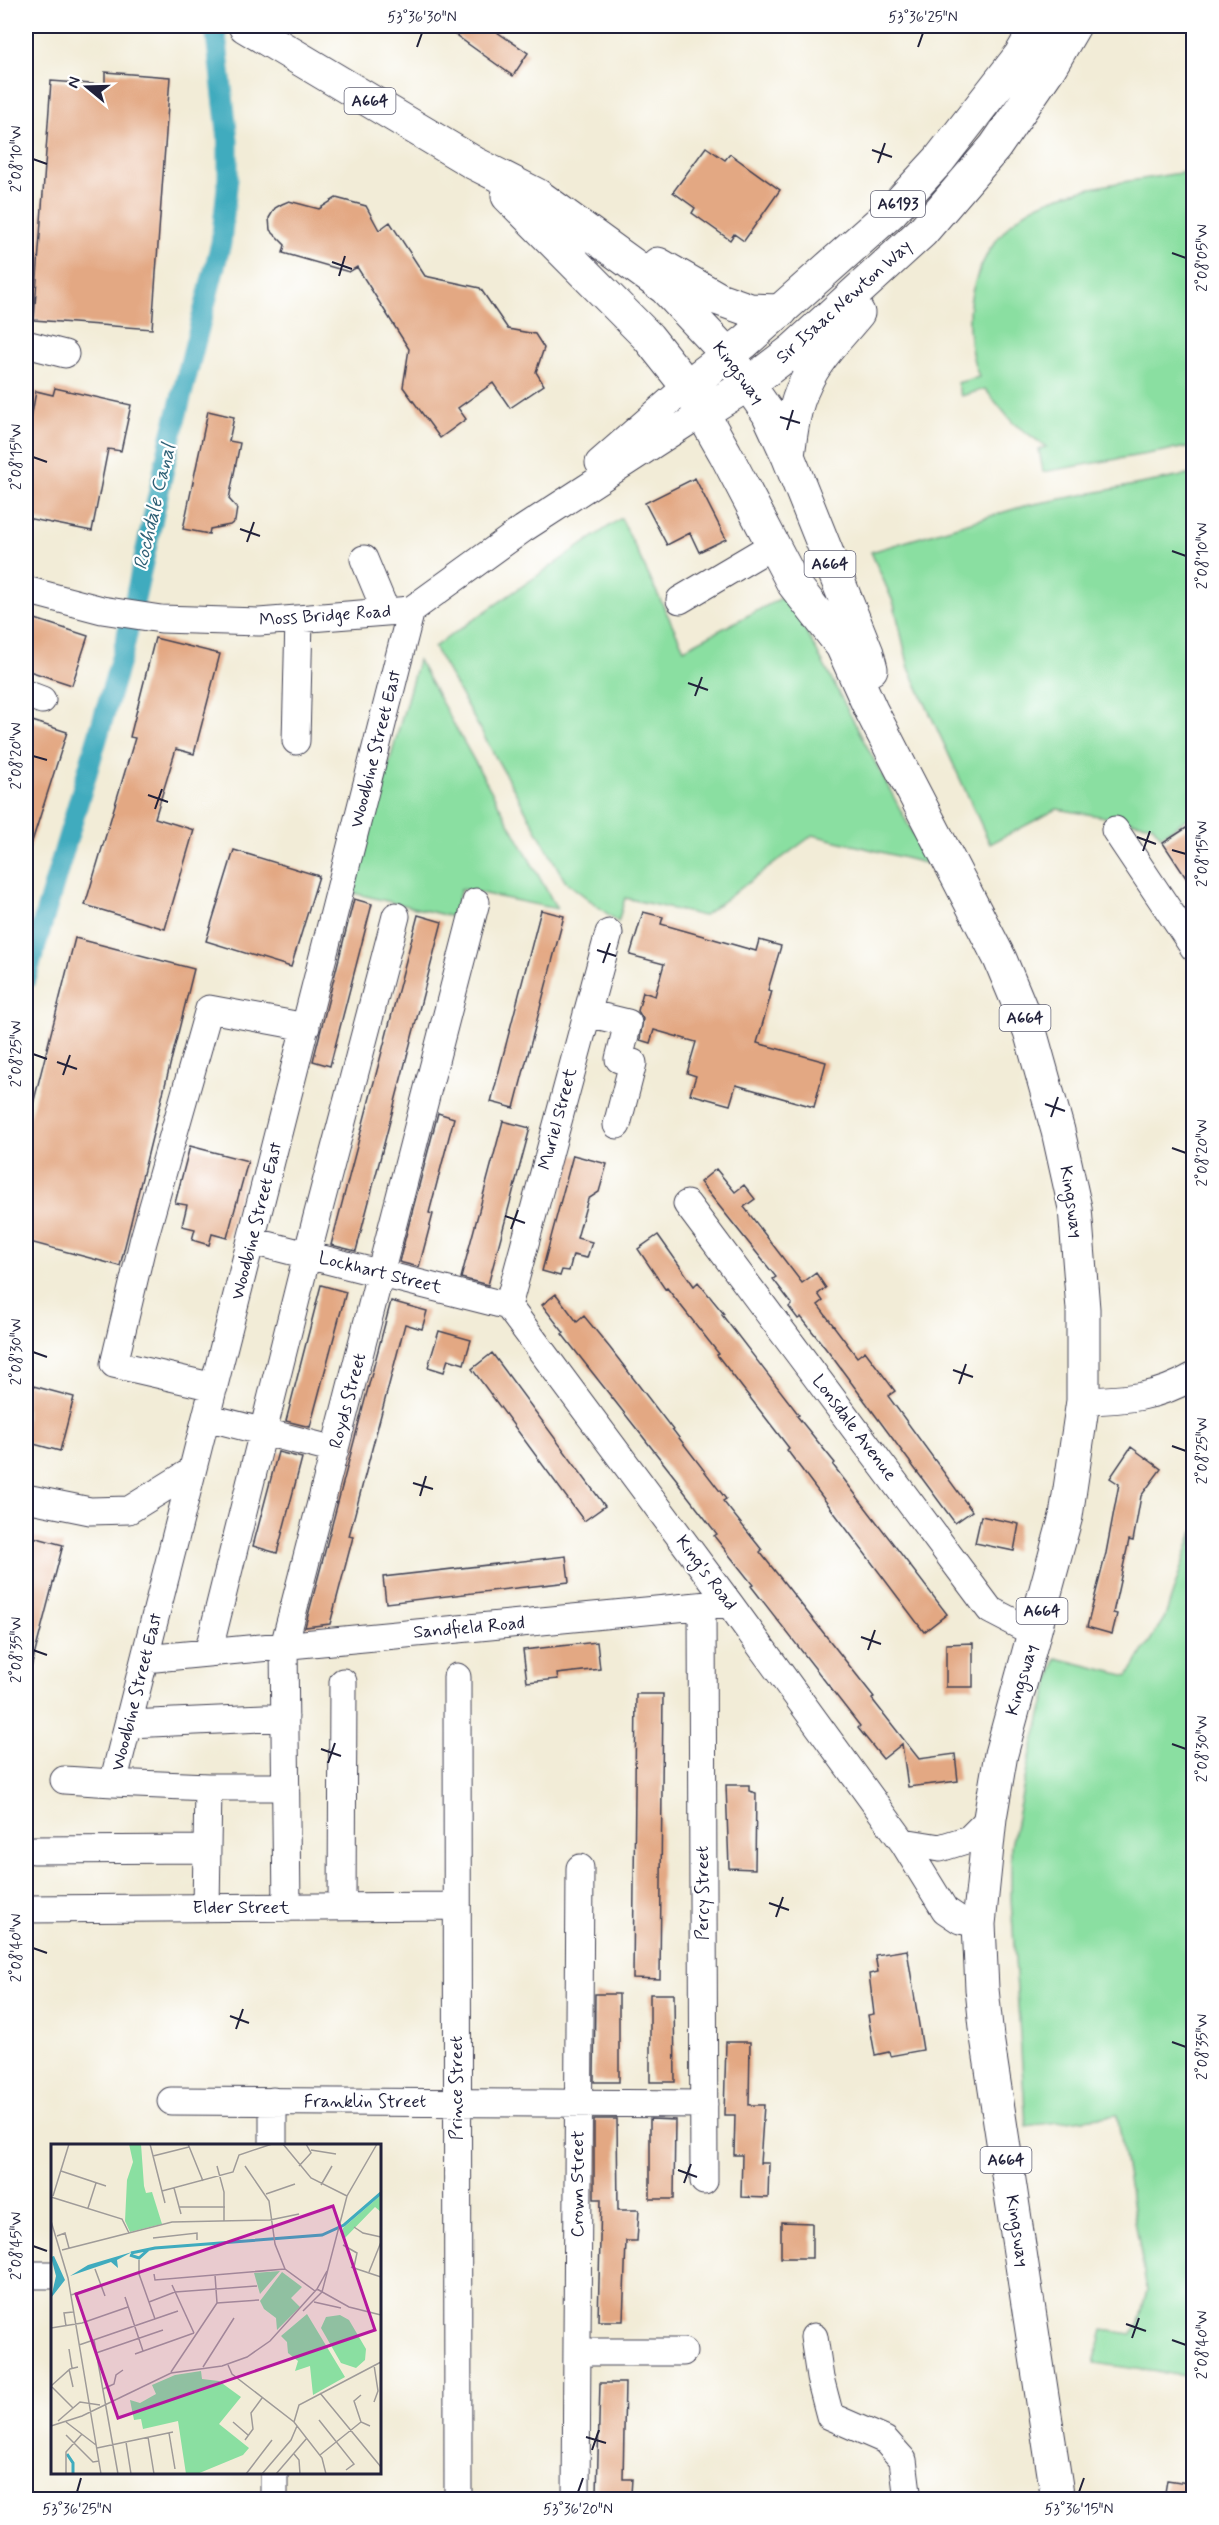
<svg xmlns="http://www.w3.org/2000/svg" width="1219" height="2525" viewBox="0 0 1219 2525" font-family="Mynerve,sans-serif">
<rect width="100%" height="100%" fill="#fff"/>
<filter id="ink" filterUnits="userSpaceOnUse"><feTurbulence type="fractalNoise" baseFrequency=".0167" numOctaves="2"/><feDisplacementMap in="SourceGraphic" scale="12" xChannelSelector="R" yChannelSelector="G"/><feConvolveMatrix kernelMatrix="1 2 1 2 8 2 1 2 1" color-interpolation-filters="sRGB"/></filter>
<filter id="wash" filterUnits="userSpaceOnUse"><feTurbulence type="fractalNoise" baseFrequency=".008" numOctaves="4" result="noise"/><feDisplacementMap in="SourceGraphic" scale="24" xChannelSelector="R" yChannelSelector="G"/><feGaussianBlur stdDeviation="1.35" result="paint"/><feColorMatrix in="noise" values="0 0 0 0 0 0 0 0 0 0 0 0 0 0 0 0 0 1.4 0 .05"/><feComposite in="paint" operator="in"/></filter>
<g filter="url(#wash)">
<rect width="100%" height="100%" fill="#f2ecd7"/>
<path fill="#8adfa1" stroke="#56806e" stroke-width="1.5" d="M1193,171v275l-150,26 -4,-23 7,-2 -33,-24 -28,-34 -24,7 -4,-13 22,-6c-11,-27 -14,-66 -4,-95 8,-25 24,-50 46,-67 34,-28 127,-36 172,-44z
M1193,474v341l-32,21 -9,-11 -95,-16 -67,35 -81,-176 -15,-64 -23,-52 153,-46z
M621,518l63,131 103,-54 142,269 -116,-29 -110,81 -78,-18 -7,24 -53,-41 -131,-234z
M418,660l139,249 -96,-20 -8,28 -100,-24z
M1193,1531v846l-99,-14 9,-33 29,4 7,-11 8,-33 -30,-175 -91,11 -15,-226v-54l17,-81 28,-107 72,18 37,-59z"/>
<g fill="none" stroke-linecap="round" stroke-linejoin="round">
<path stroke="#3fabbe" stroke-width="21" d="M26,979l98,-331 47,-211 50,-194 7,-65v-38l-13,-114"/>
</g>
<g id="blocks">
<path fill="#e3a883" d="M443,26h45l40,27 -15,23z
M105,72l65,5 -18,252 -118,-9 17,-239 54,4z
M706,147l19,13 5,-6 50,36 -36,51 -10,-7 -4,6 -38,-27 3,-5 -22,-16z
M336,198l30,8 13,24 11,-8 35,54 55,12 28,41 27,5 9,14 -8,24 8,13 -34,23 -17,-25 -35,25 8,11 -26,19 -37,-51 6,-38 -52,-82 -8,5 -66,-19 2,-8 -15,-15 -1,-12 6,-10 7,-4 7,-3 30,8z
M55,388l76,17 -10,46 -13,-2 -16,82 -66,-13v-87h3l7,-40 17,4z
M208,411l26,6 -5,24 11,2 -11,56 8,9 -2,13 -5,4 -20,4 -1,5 -26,-5z
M695,478l31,61 -27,13 -9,-19 -23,12 -22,-42z
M26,616l62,20 -16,49 -46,-15z
M155,638l65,16 -26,100 -18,-5 -21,69 39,12 -29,99 -80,-24 50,-167 -5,-1z
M26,719l41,13 -38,119 -3,-1z
M1194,823v67l-31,-47z
M234,850l85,26 -28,91 -85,-26z
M354,899l18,5 -42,162 -17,-5z
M541,910l23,6 -50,192 -23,-6z
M643,912l20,5 -2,7 95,27 3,-11 22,6 -13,44 4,1 -15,52 69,19 -12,45 -78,-22 -6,20 -40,-11 6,-18 -9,-3 9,-31 -42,-12 -4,13 -10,-3 3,-21 -5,-8 5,-19 12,4 9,-32 -34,-9z
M418,915l24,7 -86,329 -25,-6z
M75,938l119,31 -74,297 -94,-25v-109z
M438,1113l16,5 -25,95 4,1 -14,53 -20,-5z
M503,1121l27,7 -42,157 -27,-7z
M190,1146l58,15 -21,77 -15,-4 -3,11 -17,-5 3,-11 -13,-3 5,-21 -12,-2z
M573,1155l34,9 -8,28 -11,7 -11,39 15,4 -5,16 -14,-3 -4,16 -7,-1 -2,6 -18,-5z
M716,1169l19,23 9,-7 11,14 -11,8 58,76 14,-10 10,15 -8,6 5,7 -5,4 39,52 8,-6 30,40 -7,5 84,115 -17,12 -122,-165 -32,-41 -3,2 -9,-12 3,-3 -19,-25 3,-2 -76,-95z
M658,1235l36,51 4,-4 26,32 -2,1 77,100 -2,1 38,47 -2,2 114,149 -23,18 -137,-182 2,-2 -72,-93 2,-1 -52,-66 -2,1 -27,-40z
M321,1285l25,7 -36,135 -24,-6z
M556,1294l21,28 7,-6 26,32 116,151 -3,2 39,49 -2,2 114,145 -2,2 47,60 36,-5 3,27 -50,6 -6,-43 -19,15 -25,-31 2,-2 -109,-140 2,-1 -39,-49 3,-2 -38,-49 1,-1 -118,-150 2,-1 -22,-28z
M391,1301l36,10 -5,18 -17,-5 -56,212 4,1 -23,87 -25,3z
M439,1331l32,9 -7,24 -16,-5 -4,13 -16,-5z
M492,1353l113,153 -21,15 -112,-152z
M26,1384l48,13 -14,54 -34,-9z
M1131,1447l30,22 -20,27 -8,45 -4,-1 -16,73 4,1 -5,20 -25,-7 19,-74 13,-69 -9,-6z
M278,1452l24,6 -25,95 -24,-7z
M981,1516l38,8 -5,27 -39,-8z
M26,1535l37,10 -32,123h-5z
M566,1556l3,26 -183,21 -3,-26z
M597,1642l3,27 -43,5 1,5 -31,3 -4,-32z
M973,1643v44h-27v-43z
M636,1694h27l-3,285 -27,-1z
M726,1785h23v6l7,2 -1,76 -26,-1z
M907,1950l16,100 -33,6 -1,-4 -14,3 -7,-40 6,-1 -5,-40 9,-2 -3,-17z
M595,1994h24v88h-25z
M650,1994h24l1,88h-25z
M726,2042h24l-1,63h15l-4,58h9l-1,35 -27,-1 1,-42h-8l1,-40h-11z
M594,2119h23l1,91h21l-2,31h-11l-3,80h-25l3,-122h-7z
M650,2119l25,1 -1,79h-24z
M781,2222l31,1v35h-31z
M600,2383h25l-2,96h9l-1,15h-9v5h-17v-5l-8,-1z
M1167,2480l27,4v15h-30z"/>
</g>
</g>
<g filter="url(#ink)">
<use href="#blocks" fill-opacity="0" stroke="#414052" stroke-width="1.5"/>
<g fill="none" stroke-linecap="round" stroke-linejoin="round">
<defs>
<path id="minor" d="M26,344l39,10
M599,463l88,-77
M364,559l22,53
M26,590l76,20 59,9 98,3 152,-12 112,-81 179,-116
M680,600l93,-55
M26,694l16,6
M296,741l3,-122
M1115,830l79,118
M587,1013l41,10 -9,36 14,4 -16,62
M687,1204l303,406 46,24
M252,1241l256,65
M508,1306l221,297 174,239 42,68 15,10 19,4
M508,1306l101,-373
M214,1387l-100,-23 29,-122 66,-233 97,18
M1083,1401c42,-1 74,-3 111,-25
M206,1417l129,33
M26,1498l64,13 39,-1 63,-39
M702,1606l2,575
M208,1653l99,-398 89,-339
M145,1659l584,-56
M457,1677l1,823
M129,1724l156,-7
M64,1780l49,3 298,-1173
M113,1783l95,4h78
M903,1842l37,6 29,-9 21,-21
M34,1850l173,-1
M342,1907l1,-225
M206,1908l2,-121
M287,1908l-3,-262 192,-744
M26,1909l431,-3
M171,2101l533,3
M273,2101v45
M26,2275h26
M814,2337l6,41 10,38 55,24 18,20 5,40
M577,2352h106
M274,2472v28
M576,2500l4,-632"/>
<path id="major" d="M245,26l229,137 63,32 128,93 62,66
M508,196l140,141 39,49
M658,264l61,35 31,11 31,1"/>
<path id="highway" d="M1038,26l-18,30 -81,104 -49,53 -145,129 -58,44 38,67 68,130 49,63 29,64 129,249 30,72 28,100 17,77 8,101v92l-17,115 -65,238 -11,64 -11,106 3,65 5,48 71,463
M736,367l32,46 20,43 79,197 4,16
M702,413l45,-28 46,-35 129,-118 73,-85 55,-80 24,-41
M788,456c3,-25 6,-50 17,-72 12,-27 35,-49 53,-71"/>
</defs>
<use href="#minor" stroke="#414052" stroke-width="29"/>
<use href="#major" stroke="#414052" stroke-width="35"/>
<use href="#highway" stroke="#414052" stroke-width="35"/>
<use href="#minor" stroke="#fff" stroke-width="27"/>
<use href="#major" stroke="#fff" stroke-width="33"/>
<use href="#highway" stroke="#fff" stroke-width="33"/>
</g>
</g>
<path fill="none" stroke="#22223b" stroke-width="2" d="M417,47l5,-14M918,47l5,-14M872,150l20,7M33,159l14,5M878,163l7,-20M1172,253l14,5M332,262l20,7M339,276l6,-20M780,417l20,6M787,430l6,-20M33,457l14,5M240,529l20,7M247,542l7,-20M1172,551l14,5M688,683l20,7M695,696l7,-19M33,756l14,4M148,795l20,7M155,809l7,-20M1137,837l19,7M1172,850l14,4M1143,851l7,-20M597,950l19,6M603,963l7,-20M33,1054l14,5M57,1062l20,7M63,1075l7,-20M1045,1104l20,7M1051,1117l7,-20M1172,1148l14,5M505,1216l20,7M511,1229l7,-19M33,1352l14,5M953,1370l20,7M959,1384l7,-20M1172,1446l14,5M413,1483l20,6M420,1496l6,-20M861,1637l20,7M33,1650l14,5M868,1650l7,-20M1172,1744l14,5M321,1749l20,7M328,1763l7,-20M769,1903l20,7M776,1917l7,-20M33,1948l14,5M230,2016l19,7M236,2029l7,-20M1172,2042l14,5M678,2170l19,7M684,2183l7,-19M33,2246l14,5M1126,2324l20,7M1132,2338l7,-20M1172,2340l14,5M586,2437l20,6M592,2450l7,-20M77,2492l4,-14M578,2492l5,-14M1079,2492l5,-14"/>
<g text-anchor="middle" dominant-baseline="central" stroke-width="4.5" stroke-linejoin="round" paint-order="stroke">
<g fill="#fff" stroke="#646476" stroke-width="1.5">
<rect x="344.5" y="88" width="51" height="26" rx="4.5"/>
<rect x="871" y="191" width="54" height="26" rx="4.5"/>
<rect x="804.5" y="551" width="51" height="26" rx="4.5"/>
<rect x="999.5" y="1005" width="51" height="26" rx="4.5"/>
<rect x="1016.5" y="1598" width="51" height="26" rx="4.5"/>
<rect x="980.5" y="2147" width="51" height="26" rx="4.5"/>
</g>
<g font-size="16" font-weight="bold" fill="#22223b">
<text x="370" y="101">A664</text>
<text x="898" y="204">A6193</text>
<text x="830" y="564">A664</text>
<text x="1025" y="1018">A664</text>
<text x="1042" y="1611">A664</text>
<text x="1006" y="2160">A664</text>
</g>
<g font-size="18" fill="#22223b" stroke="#fff">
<text transform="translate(844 302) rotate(-42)">Sir Isaac Newton Way</text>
<text transform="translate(738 373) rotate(53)">Kingsway</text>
<text transform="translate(325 616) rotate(-4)">Moss Bridge Road</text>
<text transform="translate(376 749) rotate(-76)">Woodbine Street East</text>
<text transform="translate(558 1119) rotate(-75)">Muriel Street</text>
<text transform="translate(1071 1202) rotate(81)">Kingsway</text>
<text transform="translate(257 1221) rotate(-76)">Woodbine Street East</text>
<text transform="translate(380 1273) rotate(14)">Lockhart Street</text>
<text transform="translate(348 1401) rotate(-75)">Royds Street</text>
<text transform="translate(854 1428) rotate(53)">Lonsdale Avenue</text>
<text transform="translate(706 1573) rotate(53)">King's Road</text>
<text transform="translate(469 1628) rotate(-5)">Sandfield Road</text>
<text transform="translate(1022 1680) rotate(-74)">Kingsway</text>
<text transform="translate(137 1692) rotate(-76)">Woodbine Street East</text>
<text transform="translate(703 1893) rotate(-90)">Percy Street</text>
<text x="241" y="1908">Elder Street</text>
<text transform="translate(457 2088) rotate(-90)">Prince Street</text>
<text x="365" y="2102">Franklin Street</text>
<text transform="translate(578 2184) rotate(-90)">Crown Street</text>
<text transform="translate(1017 2231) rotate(81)">Kingsway</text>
</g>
<g font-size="20" font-style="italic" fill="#2f6076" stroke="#fff">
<text transform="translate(155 507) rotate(-77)">Rochdale Canal</text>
</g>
</g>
<g transform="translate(51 2144)">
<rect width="330" height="330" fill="#f2ecd7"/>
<path d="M78,0h12l3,42 2,7 6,-1 10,32 -32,8 -5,-11 2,-41 6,-18zM330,51v17l-6,-5 -32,33v-12zM229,127l-20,23 -6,-21zM231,128l20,15 -11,11 9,9 -23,23 -1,-12 -12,-9 -4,-8zM256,170l38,63 -32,18 -3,-29 -15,5 3,-10 -10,-8 -1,-11 -6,-6zM289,171l9,5 17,29 -1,11 -9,8 -15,-5 -20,-35 5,-11zM150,227l1,8 17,2 22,16 -22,27 30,24 -6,7 -46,19h-11l-8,-53 -35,8 -2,-10 -7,1 -4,-20 10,3 16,-9 -4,-9 23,-10z" fill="#8adfa1"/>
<path d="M81,108l-15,8 1,8 -7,-6 -41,14 18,-11zM3,112l11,24 -14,18 5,-22 -5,-19z" fill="#3fabbe"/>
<path fill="none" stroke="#3fabbe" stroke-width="3" d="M80,109l24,-5 167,-13 22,-10 37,-32M79,111l9,3 9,-8M16,310l6,9v11"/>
<path fill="none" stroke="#9f9b99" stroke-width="1.5" d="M99,0l15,59M137,0l15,37M232,0l28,34 36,18M260,6l25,4M102,12l36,-9M166,22l7,26v29M194,22l24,35 6,43 10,25 30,22M248,22l12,-13 -5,-9M10,27l45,15M270,41l11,-19M123,44l7,26M111,47l71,-19 6,-17 33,-11M215,50l29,-10M2,52l16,-52M0,53l71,22 7,14M128,63h46M37,64l8,-25M0,77l17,57 33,196M303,83l9,6 18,4M6,92l8,-3 4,15M102,94l44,-5v7M292,101l14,8 -3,14M11,106l110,-28 98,-2 29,-6M88,116v14l16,45M300,123l30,10M44,125l10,27M318,128l12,-30M103,130l1,6 130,-11M164,131l2,28M121,141l22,48M266,145l10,-18M271,148l25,-96 30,-52M20,151l56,-18M74,153l18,54M98,158l26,-10 82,-6M263,158l27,6M166,159l42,-3M252,167l19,-19M15,182l-2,-13 9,-1M0,184l31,-5 46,-16M43,196l24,134M28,201l99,-34M18,205l3,19M45,209l67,-23M84,210l59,-21M177,221l4,9 62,48 28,36 4,16M323,221l4,26 -4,11M152,223l31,-49M18,225l4,18M120,228l46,-69M0,242l19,-17 8,-2M0,242l22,22M52,245l11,-5 2,-9 7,-5M269,249l61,74M310,251l-7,6 7,21 9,4M268,276l35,44 -8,6M7,277l22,-19 20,3M15,278l30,23M182,278l15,13M243,278l5,-17 82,-43M0,282l31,-10 89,-43 51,-7 25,-9 23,-16 47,-52 32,18 32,8M118,289l6,36M15,291l27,27 6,-1M97,293l6,37M194,296l8,-11 -2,-16 11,-15M75,298l5,32M46,304l76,-16M243,310l5,6 1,14M269,311l41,-33M15,330v-22l16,-18M195,330l26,-34M211,330l29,-34 6,-14M225,330l31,-36"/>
<path fill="#b5179e" fill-opacity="0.15" stroke="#b5179e" stroke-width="3" d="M282,62l42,124 -257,88 -42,-124z"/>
<rect width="330" height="330" fill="none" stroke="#22223b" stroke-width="3"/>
</g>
<rect width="1219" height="2525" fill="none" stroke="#fff" stroke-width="66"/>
<g transform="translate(87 87) rotate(289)" stroke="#ffffff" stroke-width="4.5" paint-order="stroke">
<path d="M0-4.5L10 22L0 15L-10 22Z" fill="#22223b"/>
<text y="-9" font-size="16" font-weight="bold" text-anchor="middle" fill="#22223b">N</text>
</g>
<rect x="33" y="33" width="1153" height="2459" fill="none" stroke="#22223b" stroke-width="2"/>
<g font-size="15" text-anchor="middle" fill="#22223b">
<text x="422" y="22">53°36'30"N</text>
<text x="923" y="22">53°36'25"N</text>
<text transform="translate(16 159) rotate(-90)" y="5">2°08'10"W</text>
<text transform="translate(1202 258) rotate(-90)" y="5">2°08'05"W</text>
<text transform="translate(16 457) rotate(-90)" y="5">2°08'15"W</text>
<text transform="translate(1202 556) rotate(-90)" y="5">2°08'10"W</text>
<text transform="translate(16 756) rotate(-90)" y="5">2°08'20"W</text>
<text transform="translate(1202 854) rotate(-90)" y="5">2°08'15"W</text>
<text transform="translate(16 1054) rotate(-90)" y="5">2°08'25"W</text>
<text transform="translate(1202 1153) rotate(-90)" y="5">2°08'20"W</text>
<text transform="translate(16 1352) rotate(-90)" y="5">2°08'30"W</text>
<text transform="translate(1202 1451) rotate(-90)" y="5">2°08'25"W</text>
<text transform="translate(16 1650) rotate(-90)" y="5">2°08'35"W</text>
<text transform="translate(1202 1749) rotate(-90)" y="5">2°08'30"W</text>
<text transform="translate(16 1948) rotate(-90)" y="5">2°08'40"W</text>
<text transform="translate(1202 2047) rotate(-90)" y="5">2°08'35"W</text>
<text transform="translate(16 2246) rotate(-90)" y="5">2°08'45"W</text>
<text transform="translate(1202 2345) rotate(-90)" y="5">2°08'40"W</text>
<text x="77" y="2514">53°36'25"N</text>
<text x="578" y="2514">53°36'20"N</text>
<text x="1079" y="2514">53°36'15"N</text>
</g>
</svg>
